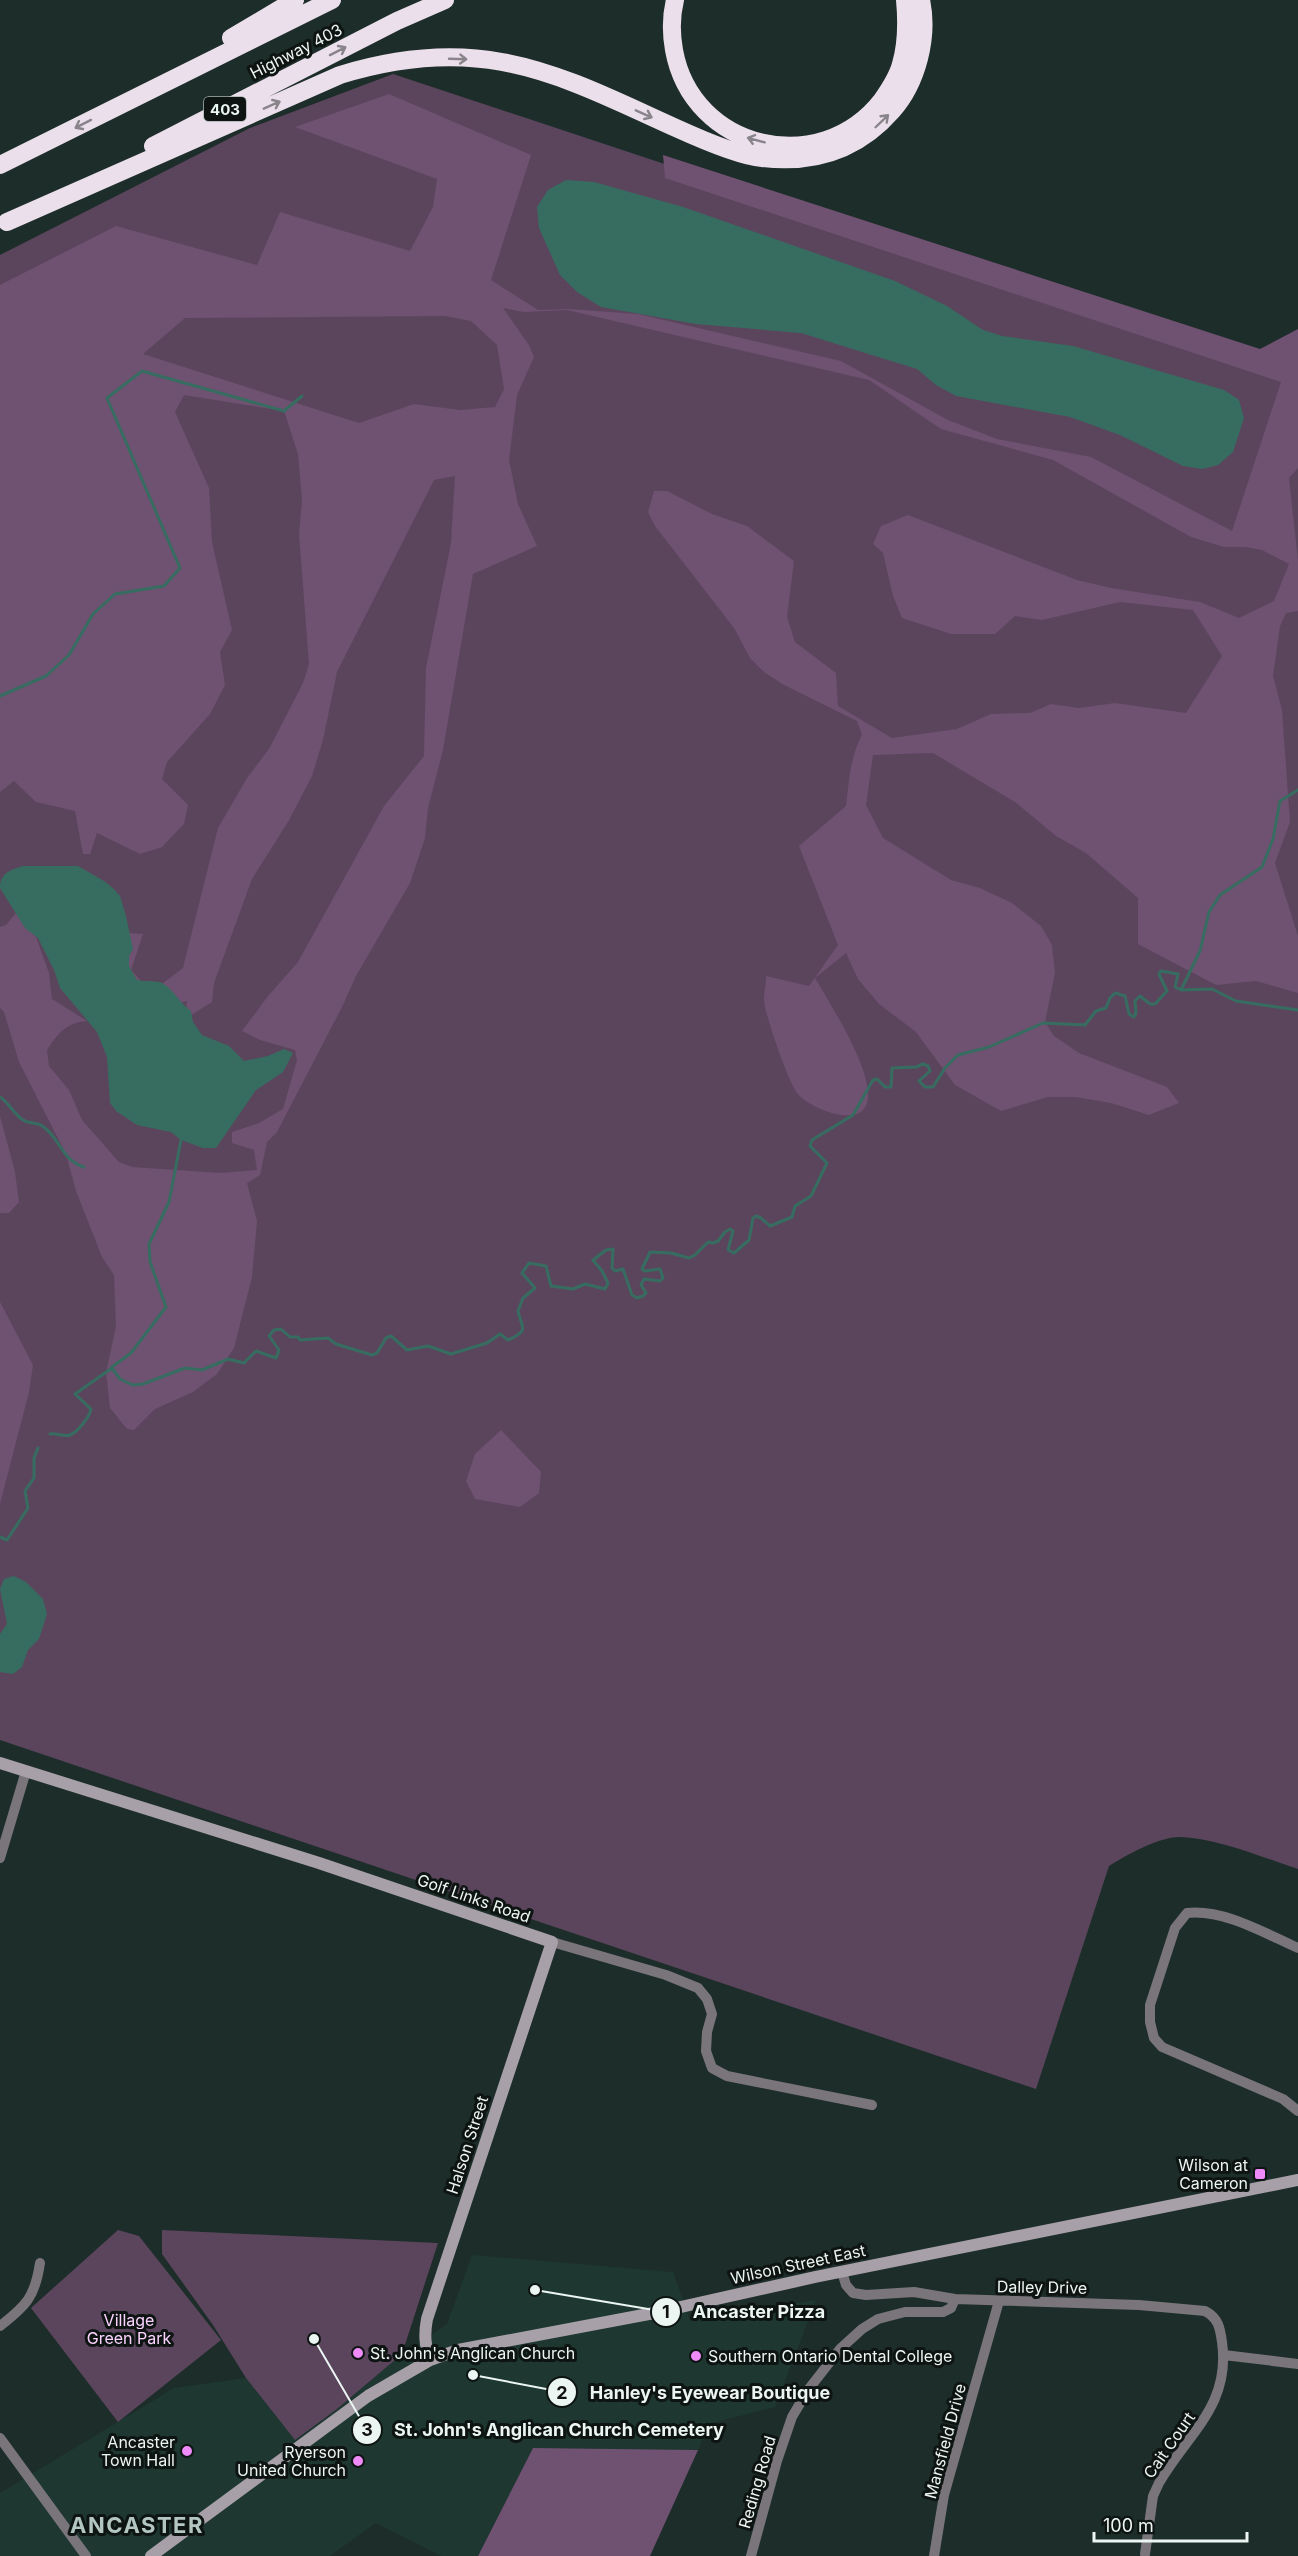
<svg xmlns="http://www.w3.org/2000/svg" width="1298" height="2556" viewBox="0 0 1298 2556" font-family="Inter,sans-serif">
<rect width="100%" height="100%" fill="#1d2d29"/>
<path fill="#1e3730" d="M472,2255l201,17 17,48 126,-20 -41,107 -66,17 -11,26 -165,-2 -55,108h-37l-65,-33 -46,33h-330v-63l174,-105 72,-10 49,61 42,-30 65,-55 45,-30z"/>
<path fill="#5b455d" d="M393,74l905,300v1495c-37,-12 -78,-30 -117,-32 -20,-1 -55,18 -72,29l-73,223 -1036,-349v-1485l250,-127z
M118,2230l21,6 82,104 -103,82 -87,-114z
M162,2230l275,13h1l-36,111 -65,55 -42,31 -49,-62 -33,-53 -51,-71z"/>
<path fill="#6f5171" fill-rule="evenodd" d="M389,94l142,61 -40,125 47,30 31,-1 69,5 203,47 107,59 49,19 94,18 141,74 49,-149 -616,-204 -2,-23 597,194 38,-20v139l-9,10 9,82v51l-12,2 -6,13 -7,50 9,34 8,112 -15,41 23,73v57l-42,-12 -40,4 -78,-41v-46l-52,-45 -30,-17 -41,-34 -82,-49 -60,2 -7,50 17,33 68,42 29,8 32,15 29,23 11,19 3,28 -10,49 9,14 25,17 88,34 12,16 -30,12 -38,-12 -36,-6h-27l-47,14 -46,-26 -39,-53 -37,-28 -21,-25 -12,-26 -31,25c16,27 56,90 53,120 -3,34 -60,10 -71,-5 -9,-12 -33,-80 -33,-94 0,-7 2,-15 2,-23l43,10 29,-41 -39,-99 47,-40c3,-25 4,-49 16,-71l-5,-14 -73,-36 -20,-13 -14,-14 -16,-30 -79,-102 -7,-14 6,-21h13l45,23 35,12 47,35 -7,56 8,25 41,31 2,33 54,32 65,-9 34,-15 39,-1 21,-9 28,4 36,-5 71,10 36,-57 -29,-46 -73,-8 -78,18 -27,-4 -20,18h-44l-49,-16 -9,-22 -10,-43 -10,-9 8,-18 27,-11 169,65 34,8 89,14 39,16 35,-17 15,-37 -27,-14 -17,-3h-21l-33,-10 -138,-77 -112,-31 -72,-49 -302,-70 -43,2 -21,-4 26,37 5,12 -17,38 -8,65 9,44 19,42 -64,28 -30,176 -15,58 -3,30 -15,45 -54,93 -14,31 -65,125 -10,10 -7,33 -13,8 10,38 -5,56 -18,71 -17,26 -24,18 -38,17 -21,21 -7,-1 -17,-21 -4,-35 10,-47 -2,-51 -12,-18 -26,-66 -10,-37 -47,-92 -15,-50 -4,-4v-81l6,-2 10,-12 19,21 14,39 3,26 35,22c-21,2 -29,12 -40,29l2,16 20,24 13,30 37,42 13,5 89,6 36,-3 -3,-20 -22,-7v-11l27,-9 24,-14 14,-49 -2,-10 -35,-10 -18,-9 26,-35 30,-34 86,-156 40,-50 2,-88 25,-125 4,-67 -21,4 -97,192 -14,68 -11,36 -24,46 -36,57 -38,104 -2,19 -27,17 2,-18 -16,4 -49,-33 7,-39 14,1 -12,36 20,22 32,-24 35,-140 29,-50 22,-29 34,-66 6,-19 -10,-130 3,-34 -4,-46 -14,-43 -100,-16 -9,17 34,76 3,54 20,88 -12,22 5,33 -15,29 -43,48 -5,17 26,26 -4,19 -22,23 -22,7 -43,-21 -7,21h-7l-8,-43 -39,-9 -22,-21 -14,11v-507l116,-59 141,39 23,-53 130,39 23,-44 4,-28 -142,-52zM445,316l26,5 26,24 7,44 -9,18 -35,3 -46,-6 -55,19 -216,-69 42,-36z
M0,1116l15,56 4,30 -10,11h-9z
M0,1302l33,63 -4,27 -29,112z
M501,1430l40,42 -2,21 -19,14 -45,-8 -9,-18 9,-27z
M533,2448l165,2 -48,106h-172z"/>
<path fill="#376d61" d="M566,180l28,2 89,25 212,74 52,25 36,24 19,6 71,10 151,44 15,10 5,18 -11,34 -15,13 -16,4 -19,-3 -63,-31 -50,-18 -114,-21 -20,-11 -19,-16 -116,-36 -105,-9 -95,-17 -24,-15 -17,-17 -21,-47 -2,-21 11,-17z
M23,866h55l26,15 10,8 6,7 6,20 7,33 -4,7v10l8,14c7,2 18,0 25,3 12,6 18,21 29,28l2,11 9,13 27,11 15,15 24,-5 16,-7 9,4 -10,19 -27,18 -40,58h-13l-22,-8 -10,-8 -34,-7 -21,-14 -6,-8 -3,-46 -10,-25 -37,-44 -6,-18 -16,-32 -13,-10 -25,-40c0,-15 10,-18 23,-22z
M14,1576l12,6 17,17 4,15 -8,25 -11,11 -6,17 -9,7 -13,-2v-38l7,-10 -7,-35 4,-10z"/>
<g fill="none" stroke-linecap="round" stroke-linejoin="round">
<path stroke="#376d61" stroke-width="3" d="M0,696l46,-20 23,-21 24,-41 22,-20 49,-8 16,-18 -73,-170 35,-27 142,40 18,-15
M1181,990l19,-39 9,-39 11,-17 42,-28 11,-28 7,-38 18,-11
M1181,990l31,-1 24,12 62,9
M0,1097c9,6 14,17 23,23 8,5 15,1 22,8 16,13 17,32 39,39
M112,1367l19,-14 35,-46 -16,-45 -1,-18 20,-42 12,-62
M50,1434c7,-1 14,3 20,1 8,-3 20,-19 21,-26l-16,-15 37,-26 8,11 13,6 10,-1 42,-16 17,2 26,-11 16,4 12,-12 20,7 3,-8 -10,-14 5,-6 7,-1 9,8h8l2,3 28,-2 8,6 36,11 5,-2 9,-15 5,-2 16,14 21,-4 23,8 36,-11 13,-9 8,6c23,-10 13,-13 10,-29l5,-13 12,-10 -13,-15 7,-10 17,3 5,20 22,3 12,-5 20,5 3,-6 -6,-12 -9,-11 13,-10 7,-1 -1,19 3,3 8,-2 9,26 5,3 6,-2 3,-3 -5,-8 3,-6 16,2 3,-3 -3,-9 -15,2 -3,-2 8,-17 21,1 18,5 6,-3 13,-13 5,1 5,-2 7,-9 5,-3 3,2 -5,19 6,3 15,-13 4,-22 3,-2 5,2 9,8 22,-9 3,-11 16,-10 16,-33 -17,-17 2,-6 41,-25 20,-35 4,-1 8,8h6l1,-19 24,-1 7,-3 5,2 2,5 -11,10 6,6h8l12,-19 13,-13 31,-8 54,-24 42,2 11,-14 10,-3 4,-10 5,-5 10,3 4,18 5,3 2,-4 -1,-12 5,-5 10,8h5l12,-13 -8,-17 2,-3 17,3 -3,13 6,3
M0,1537l7,3 21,-32 -3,-17 9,-13v-20l4,-10"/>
<path stroke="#7a757a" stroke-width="10" d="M0,1858l26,-87
M552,1942l114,33 32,13 9,11 5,15 -5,18 -1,19 6,17 15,8 145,29
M1298,1948c-34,-15 -74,-39 -111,-35l-12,15 -25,77v17l4,16 8,9 121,52 15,12
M842,2272l4,13 7,8 13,2 48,-3 41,7 184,6 66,6c13,7 15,16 17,31 9,64 -35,92 -63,141l-6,13 -8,58
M0,2326c26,-20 35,-29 40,-63
M1224,2355l74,9
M0,2438l86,118
M751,2556l26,-95 15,-44 16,-27 32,-41 22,-20 16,-10 27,-7h38l8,-4 4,-9
M934,2556l10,-61 55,-194"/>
<path stroke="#a8a0a8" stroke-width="12" d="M0,1763l319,100 233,79 -125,377c-3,16 -2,26 3,41
M151,2556l217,-160 62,-36 28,-10 196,-37 161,-36 483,-97"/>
<path stroke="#ecdfec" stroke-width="18" d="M675,0c-4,16 -4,33 -1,50 18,100 146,130 208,50 7,-10 16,-24 19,-36 6,-21 6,-43 4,-64
M231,38l64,-38
M153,146l244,-125 48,-21
M0,165l332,-165
M7,222l333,-147c52,-16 108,-23 162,-13 61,11 118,41 174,66 22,10 62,28 86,30 52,6 95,-7 130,-47 25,-28 37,-74 29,-111"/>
</g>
<defs><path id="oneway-shaft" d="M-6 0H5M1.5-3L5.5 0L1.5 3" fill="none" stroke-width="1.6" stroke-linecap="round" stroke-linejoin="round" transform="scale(1.5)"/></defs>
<g stroke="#88848a">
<use href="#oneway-shaft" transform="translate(338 51) rotate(-27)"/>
<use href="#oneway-shaft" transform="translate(458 59) rotate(2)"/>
<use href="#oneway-shaft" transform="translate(272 105) rotate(-24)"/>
<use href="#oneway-shaft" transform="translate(644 114) rotate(24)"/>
<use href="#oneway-shaft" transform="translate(882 121) rotate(-44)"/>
<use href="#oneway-shaft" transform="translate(83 124) rotate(153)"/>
<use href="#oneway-shaft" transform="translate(756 140) rotate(-165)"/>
</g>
<g fill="#ee8bf8" stroke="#0d1412" stroke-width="2">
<rect x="1254" y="2168" width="12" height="12" rx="3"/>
<circle cx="358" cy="2353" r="6"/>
<circle cx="696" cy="2356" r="6"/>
<circle cx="187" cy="2451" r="6"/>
<circle cx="358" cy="2461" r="6"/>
</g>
<g text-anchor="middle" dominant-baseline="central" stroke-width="6" stroke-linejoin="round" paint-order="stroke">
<rect fill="#0d1412" stroke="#a8b2af" stroke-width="1.5" x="204" y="97" width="42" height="24" rx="4.5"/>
<g font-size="15" font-weight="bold" fill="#ebf5f2">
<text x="225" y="109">403</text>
</g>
<g font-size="16" fill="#ebf5f2" stroke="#0d1412">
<text transform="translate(296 51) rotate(-27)">Highway 403</text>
<text transform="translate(474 1898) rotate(19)">Golf Links Road</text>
<text transform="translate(467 2145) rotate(-72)">Halson Street</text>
<text transform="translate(798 2264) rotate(-12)">Wilson Street East</text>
<text transform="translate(1042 2287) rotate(1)">Dalley Drive</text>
<text transform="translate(945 2441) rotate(-75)">Mansfield Drive</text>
<text transform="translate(1169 2445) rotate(-55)">Cait Court</text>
<text transform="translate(757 2482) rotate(-74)">Reding Road</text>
</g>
<g font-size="16" fill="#ebf5f2" stroke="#0d1412" text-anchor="end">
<text x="1248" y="2165">Wilson at<tspan x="1248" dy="18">Cameron</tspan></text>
<text x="370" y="2353" text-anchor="start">St. John's Anglican Church</text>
<text x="708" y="2356" text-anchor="start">Southern Ontario Dental College</text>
<text x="175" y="2442">Ancaster<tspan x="175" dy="18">Town Hall</tspan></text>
<text x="346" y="2452">Ryerson<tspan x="346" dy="18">United Church</tspan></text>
</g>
<g font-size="16" fill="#fcd3ff" stroke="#0d1412">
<text x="129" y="2320">Village<tspan x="129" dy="18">Green Park</tspan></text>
</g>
<g font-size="22" font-weight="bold" letter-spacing="1.5" fill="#b3c6c1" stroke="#0d1412">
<text x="137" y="2525">ANCASTER</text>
</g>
</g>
<path fill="none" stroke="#ebf5f2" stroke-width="2" d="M535 2290L666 2312M473 2375L562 2392M314 2339L367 2430"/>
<g fill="#ebf5f2" stroke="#0d1412" stroke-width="2">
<circle cx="535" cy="2290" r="6"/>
<circle cx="473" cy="2375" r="6"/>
<circle cx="314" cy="2339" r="6"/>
<circle cx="666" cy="2312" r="15"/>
<circle cx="562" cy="2392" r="15"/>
<circle cx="367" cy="2430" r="15"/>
</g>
<g font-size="18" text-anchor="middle" font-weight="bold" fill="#111">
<text x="666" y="2318">1</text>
<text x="562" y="2399">2</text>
<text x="367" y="2436">3</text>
</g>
<g font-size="18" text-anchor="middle" font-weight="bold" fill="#ebf5f2" stroke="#0d1412" stroke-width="6" stroke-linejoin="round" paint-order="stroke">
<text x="759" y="2318">Ancaster Pizza</text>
<text x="710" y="2399">Hanley's Eyewear Boutique</text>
<text x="559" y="2436">St. John's Anglican Church Cemetery</text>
</g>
<path d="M1094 2532v9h153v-9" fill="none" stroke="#ebf5f2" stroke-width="3"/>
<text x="1103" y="2532" font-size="18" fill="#ebf5f2" stroke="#0d1412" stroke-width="4.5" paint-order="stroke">100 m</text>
</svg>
